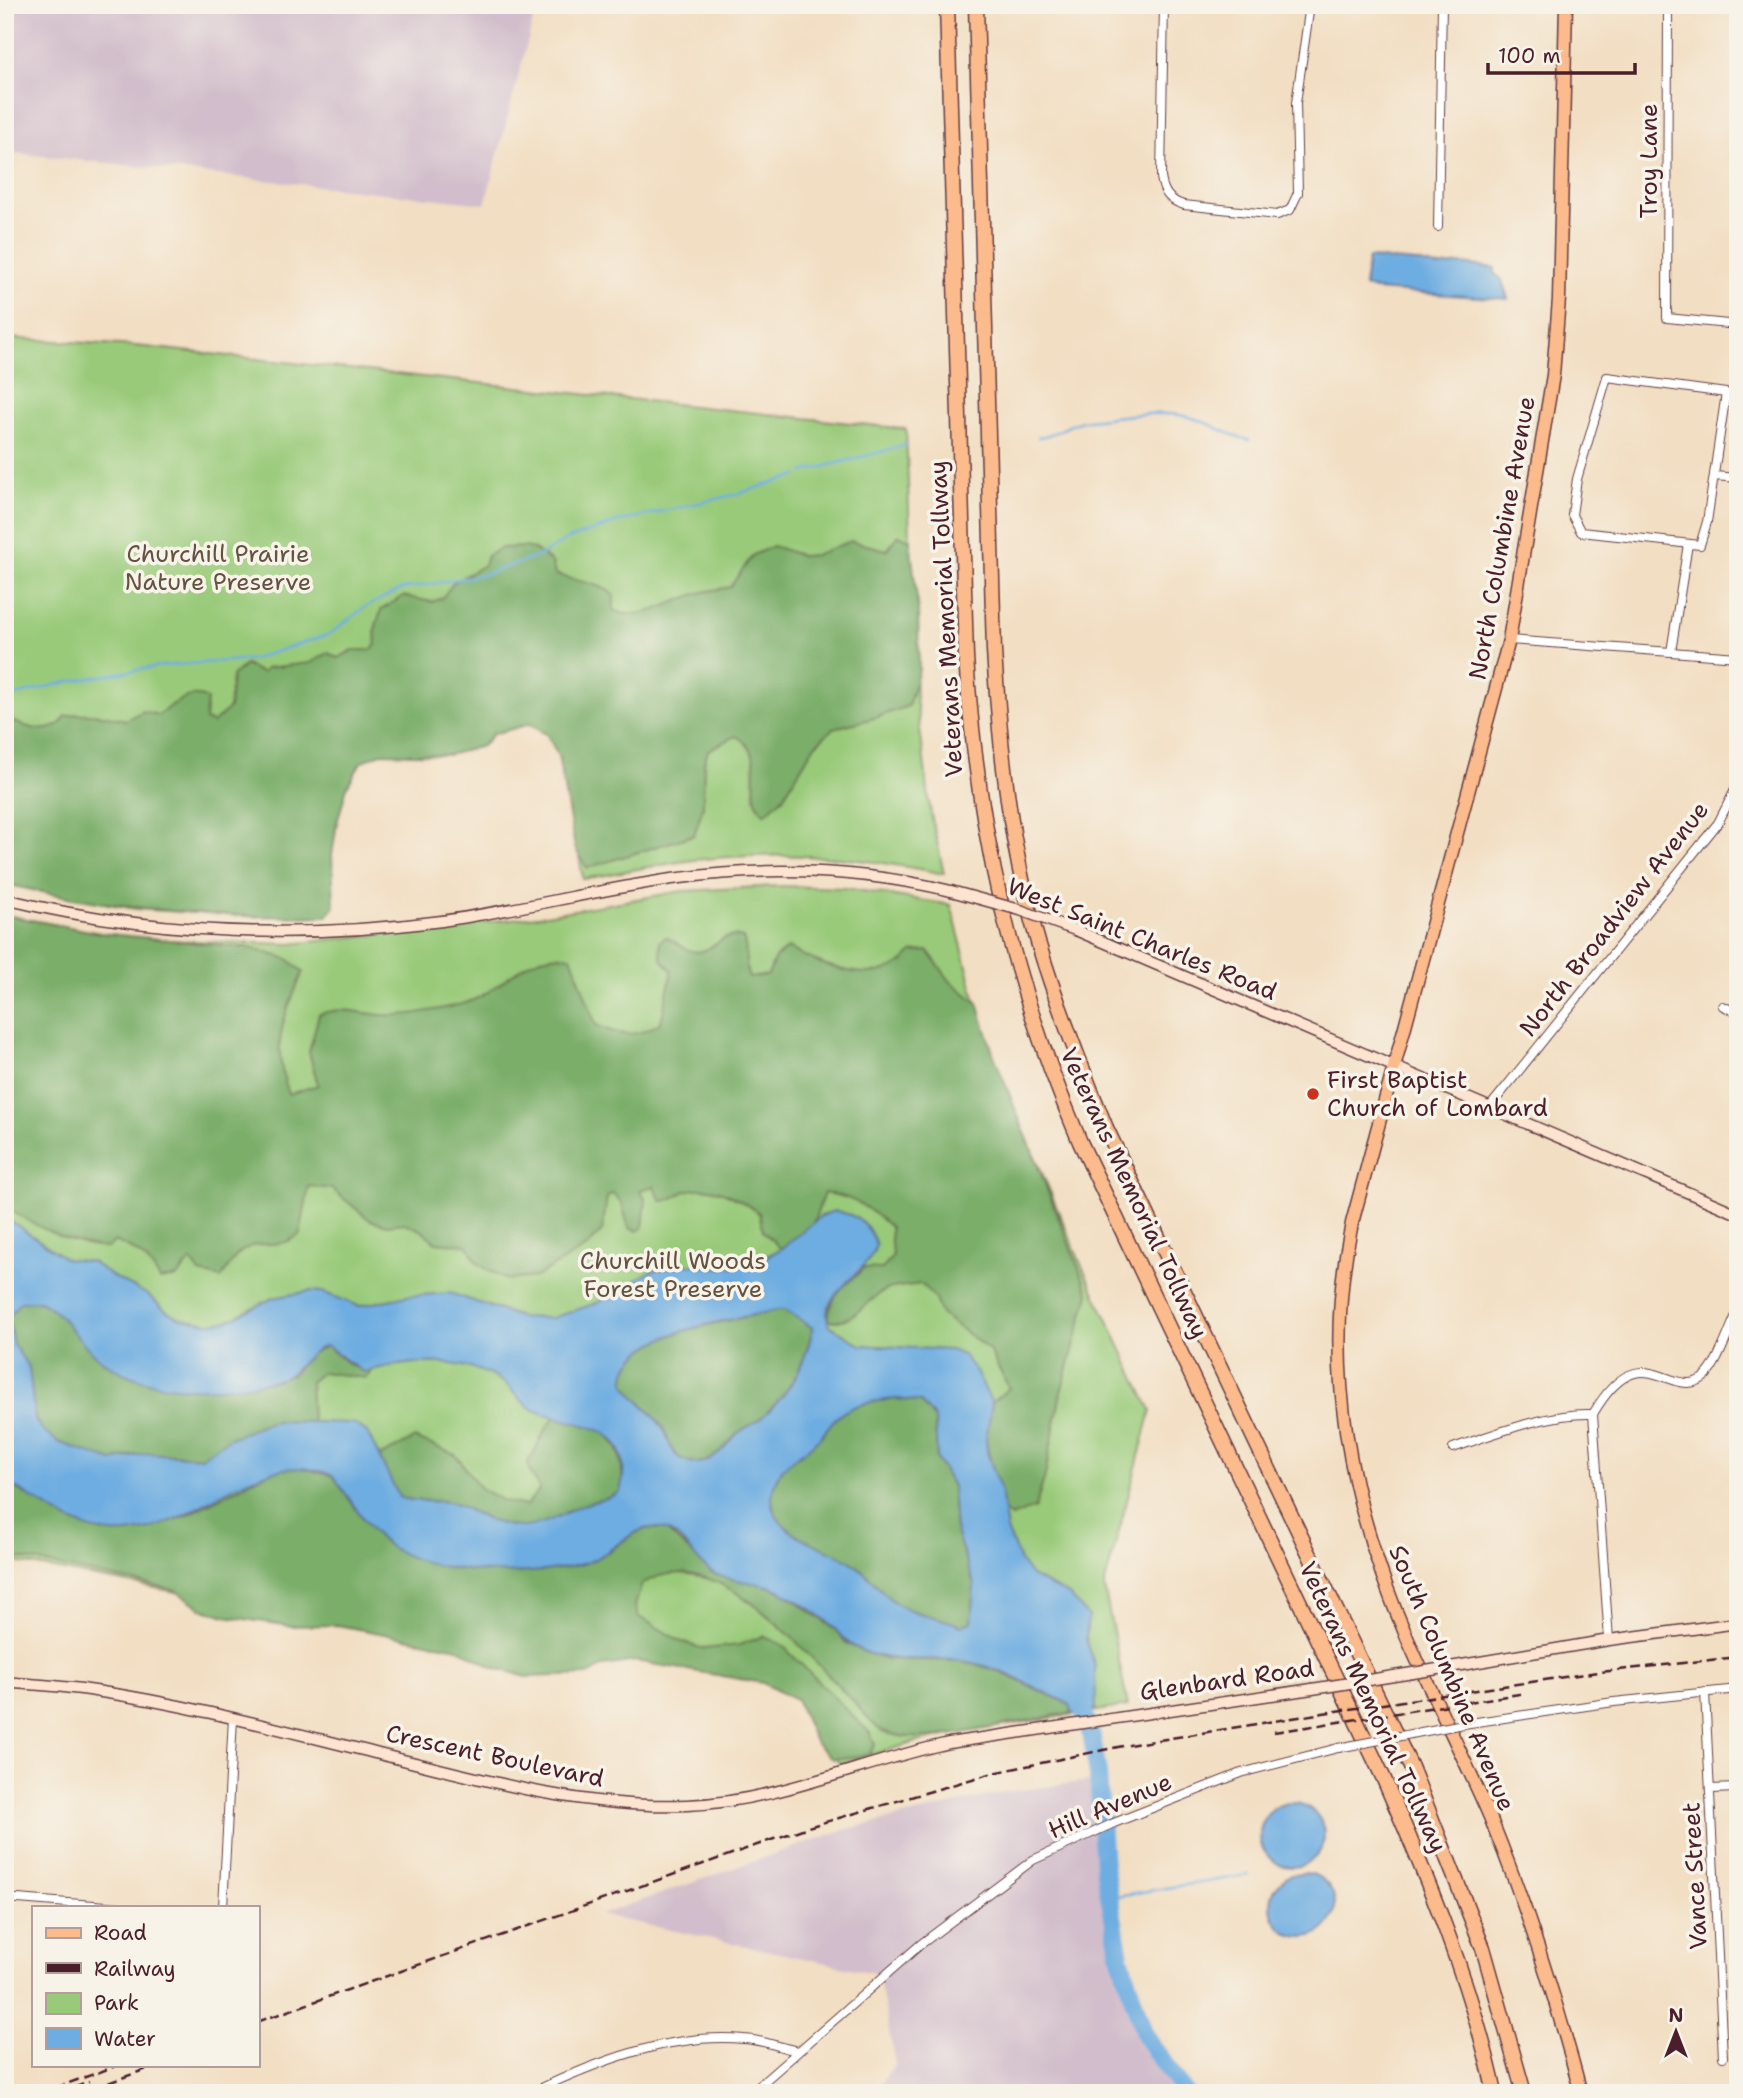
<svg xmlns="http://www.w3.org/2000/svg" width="1743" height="2098" viewBox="0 0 1743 2098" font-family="'Shantell Sans',sans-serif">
<rect width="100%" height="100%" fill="#f7f3e8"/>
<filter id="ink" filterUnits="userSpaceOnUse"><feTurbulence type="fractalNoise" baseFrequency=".0143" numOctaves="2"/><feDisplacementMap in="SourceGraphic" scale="14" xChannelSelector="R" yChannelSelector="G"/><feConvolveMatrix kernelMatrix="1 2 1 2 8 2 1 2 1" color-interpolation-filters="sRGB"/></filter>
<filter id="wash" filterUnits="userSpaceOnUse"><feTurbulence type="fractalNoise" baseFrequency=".00686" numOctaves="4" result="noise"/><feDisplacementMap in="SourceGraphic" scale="28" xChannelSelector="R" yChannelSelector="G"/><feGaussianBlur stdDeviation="1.57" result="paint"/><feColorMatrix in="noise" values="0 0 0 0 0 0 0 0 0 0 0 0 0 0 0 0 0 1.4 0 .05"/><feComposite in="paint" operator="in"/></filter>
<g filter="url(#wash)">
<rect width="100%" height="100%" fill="#f2dec2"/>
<path fill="#d1bdcb" d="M5,5h532l-52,199 -480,-52z
M1098,1780l6,86 16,91 25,79 40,57h-310l20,-30 -17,-89 -278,-59 240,-84 165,-39z"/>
<path fill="#99ca79" stroke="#727452" stroke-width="2" d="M5,338l131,8 770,83 10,270 15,115 13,60c-78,-17 -161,-23 -240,-15 -40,4 -81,13 -121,20l-29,-172 -210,31 -85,179 -124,-8 -130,-25z
M779,886l66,2 106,17 36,139 94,220 70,147 -47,176 24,119 -158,25 -54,11 -77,22 -45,-104 -213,-14 -6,21 -570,-107v-645l95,18 58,7 133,4 255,-29 136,-24z"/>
<path fill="#7aae69" stroke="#62664a" stroke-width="2" d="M899,535l11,5 8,68 1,62 -11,36 -33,12 -41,10 -19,17 -31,51 -19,18c-25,-21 7,-58 -29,-78l-28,14 -4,13 -1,44 -9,28 -107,33 -12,-20 -17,-93 -11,-20 -17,-11 -37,10 -11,12 -34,9 -67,-2 -20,9 -14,25 -10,36 -5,32 2,52 -7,9c-110,3 -215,-7 -322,-32v-166c20,9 48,21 61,-2 21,-5 40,-1 60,4l17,-9 15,4c15,-10 31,-26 49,-16l-2,21 8,3 16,-15 3,-32 13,-11 17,8 5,-5 43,-5 18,-10 10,5 15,-8h18l5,-6 -1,-15 6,-19 22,-14 29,6 10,-4 12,-16 30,-17 3,-9 14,-8 23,-1 10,2 18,13 3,12c20,8 42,7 59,21v15c28,15 66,-15 94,-19 8,-2 14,-2 22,-4l23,-32 20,-9 30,10 12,-1 36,-14 36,9z
M5,915l95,18 150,15 38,11 15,13c-20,47 -33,72 -14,122l29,-9 -9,-33 10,-38c26,-8 38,-1 63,1 20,2 60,-6 80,-11 42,-11 58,-55 109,-48l25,69c26,12 41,13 65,-3l11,-51 -11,-13 -1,-17 6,-4c12,4 21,18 36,14 17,-5 22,-20 41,-13 6,13 0,26 6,40l19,-3 7,-17 13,-10c36,19 94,43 124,4l16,-1 23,31 27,21 15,50 96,241 -28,98 -16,84 -10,32 -24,9 -7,-6c-4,-31 -31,-78 -12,-108 3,-5 12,-10 17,-15l-20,-38 -48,-36 -7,-17 -13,-13c-11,2 -25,2 -35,6 -21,10 -32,36 -59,30 8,-34 14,-29 37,-52l18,1 10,-12 -2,-30c-21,-19 -37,-31 -66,-34l-10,29 -33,27 -18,-18 -4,-18c-21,-15 -46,-31 -73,-22 -9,3 -15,11 -25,10l-7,-15 -14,4 6,11 -3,26 -5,4 -9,-3 -8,-26 -8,-9 -6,4 -5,34 -14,15 -52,31 -28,3 -19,-9 -12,-9 -10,-17 -32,-3 -12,-11 -18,-8 -18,2 -17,-5 -38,-31 -23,-3 -9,48c-24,18 -32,4 -53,14 -12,5 -18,20 -26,30l-21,-5 -9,-12 -14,16 -17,3c-11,-21 -24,-30 -45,-39l-7,7c-35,-1 -74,-23 -103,-41z
M40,1301l17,9 34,41 201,24 19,-22 16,-7c15,12 27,28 46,23l-7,9 -44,-6 -12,10 2,40 -39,-1 -15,5 -56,31 -30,-3 -38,1 -22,6 -11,-1 -43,-18 -15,-11 -8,-11 -6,-52 -16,-24 -5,-26 12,-16z
M777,1310h8l28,18c-10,40 -21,63 -53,91 -7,6 -17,9 -23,15 -15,15 -28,37 -53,26 -14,-5 -14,-19 -20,-30 -9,-17 -28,-29 -39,-45 -7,-55 115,-64 152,-75z
M897,1399l24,3 14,17 2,40 15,27 3,43 19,55 -3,38 -11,4c-18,-9 -41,-10 -60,-20 -18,-10 -29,-31 -47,-43 -25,-17 -85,-28 -81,-67 3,-25 15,-33 36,-48 11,-7 17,-17 25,-27 17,-18 40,-20 64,-22z
M556,1417c35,5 64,13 66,53 0,7 1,16 -2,21 -5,8 -17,9 -24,10 -25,7 -49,29 -75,28 -25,-1 -47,-19 -70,-26 -17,-5 -35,1 -53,-6l-19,-40 36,-19 41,17 24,33 23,13 23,5 14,-17 -10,-17 -2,-10c10,-14 15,-34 28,-45z
M279,1467l24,1 30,8 50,66 67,26 79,3 81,-20 25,-19 14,-4 16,1 51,46 43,7 27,12 50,36 10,13 21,10 17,6 78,2 31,8 78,36 1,8c-46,4 -151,38 -189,18 -11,-5 -22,-21 -30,-30 -47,-47 -138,-164 -211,-117l-7,21 3,11 44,26 22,7 35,-4 24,-9 18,8 89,89 5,11 -6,11 -37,4 -16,-15 -19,-43 -34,-18 -128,-22 -31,5 -16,9 -61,2 -35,-10 -34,-19 -121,-23 -47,1 -65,-10 -24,-8 -26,-18 -170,-35v-73l25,14 117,34 42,-16z"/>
<path fill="#6eade1" stroke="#5c6686" stroke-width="2" fill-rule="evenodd" d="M1368,258l49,4 19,5 26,-3 33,4v6l7,6 6,19 -133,-9 -11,-4z
M834,1211c22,3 35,12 42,34 -7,29 -60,49 -47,80l32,20 90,5 12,5 13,17 16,31 -6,36 1,13 14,39 6,39 13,31 11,15 38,19 19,21 -2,22 9,29 1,43 -24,3 -1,-8c-35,-16 -70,-38 -108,-44 -34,-5 -68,4 -100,-10 -13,-6 -19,-11 -28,-22 -11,-13 -33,-25 -47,-34 -24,-15 -47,-11 -71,-20 -21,-9 -30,-37 -51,-45 -29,-11 -51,22 -75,31 -49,19 -165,16 -206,-18 -20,-17 -36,-46 -52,-67 -80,-36 -141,64 -222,57 -40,-4 -72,-33 -106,-51v-265l61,42 26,3 18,13 38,20 18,16 15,7 28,5 18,-2 46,-23 37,-7 12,1 37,14 48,-10 43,-3 70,24 32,1 45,-15 54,-32 34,-7 38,4 32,-6 26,-13 40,-33zM40,1301c24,13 33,34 53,52 48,43 123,40 183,27 23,-4 29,-30 51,-34l36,26c44,-11 98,-17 140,10 12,9 18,22 31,28 42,19 105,10 86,81 -12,10 -26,9 -40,15 -39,18 -55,31 -98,11 -10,-5 -23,-13 -35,-15 -17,-2 -32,1 -48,-5l-32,-65 -14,-9 -80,-2 -43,17 -29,19 -52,-4 -37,8 -54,-19 -15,-11 -8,-11 -6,-52 -16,-24 -5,-26 12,-16zM777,1310h8l28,18c-9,39 -22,64 -53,91 -7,6 -17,9 -23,15 -15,15 -28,37 -53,26 -14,-5 -14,-19 -20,-30 -9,-17 -28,-29 -39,-45 -7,-55 115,-65 152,-75zM897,1399l24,3 14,17 2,40 15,27 3,43 19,55 -3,38 -10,4c-19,-9 -42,-10 -61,-20 -18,-10 -29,-31 -47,-43 -25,-17 -85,-28 -81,-67 3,-25 15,-33 36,-48 11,-7 17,-17 25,-27 17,-18 40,-20 64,-22z
M1260 1835a32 32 0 1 1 64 0a32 32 0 1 1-64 0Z
M1271 1905a32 32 0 1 1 64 0a32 32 0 1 1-64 0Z"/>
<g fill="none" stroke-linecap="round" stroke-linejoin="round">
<path stroke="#6eade1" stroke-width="2.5" d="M1038,437c19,-1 33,-16 50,-17 29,-3 69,-10 97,-4 22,4 40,19 64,24
M803,472l104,-27
M5,698l62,-16 93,-16 93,-7 77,-25 35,-27 37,-18 84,-15 53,-18 29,-17 53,-18 116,-27 61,-19
M1110,1897l138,-22"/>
<path stroke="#6eade1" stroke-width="18" d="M1076,1691l16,46 6,37 6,92 16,91 25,79 40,57"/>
</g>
</g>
<g filter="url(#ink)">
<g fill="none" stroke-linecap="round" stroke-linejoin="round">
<defs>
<path id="street" d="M1164,5l-3,172c2,15 8,24 23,28l93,10 13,-5 8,-17 -2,-90 14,-98
M1668,5l-1,313 71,7
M1438,227l4,-222
M1607,377l119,16 -19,129 -7,23 -119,-13 -9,-17 5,-36z
M1714,476l24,2
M1509,640l229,17
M1671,652l17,-108
M1723,1006l15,7
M1489,1108l229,-285 20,-39
M1453,1448c41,-14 97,-36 140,-34
M1609,1640l-16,-226c48,-83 77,-13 110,-36 14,-10 27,-51 35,-67
M1705,1692l18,365
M1463,1724l151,-22 124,-13
M1710,1789l28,-1
M5,1898l114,9
M223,1907l10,-189
M531,2093c64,-31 142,-61 213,-54 18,1 36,8 53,12
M751,2093l170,-149 112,-84 81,-37 127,-50 97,-25"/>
<path id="secondary" d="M5,899c143,35 291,41 437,22 77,-11 153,-31 230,-42 92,-13 188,-10 279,12
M1078,931l660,283
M1438,1669l171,-29 129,-17
M5,1682c30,3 60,4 90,9 96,14 190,40 284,63 101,25 203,55 308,51 90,-3 174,-43 262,-62l363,-54"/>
<path id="primary" d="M1566,5l-7,294 -6,76 -44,265 -157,583c-31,141 -2,285 56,417 26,59 56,117 82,177 37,90 66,182 91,276"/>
<path id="highway" d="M947,5l19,652c11,175 45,323 114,485l303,635c45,102 88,206 112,316
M976,5l18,646c6,97 16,198 44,291 19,63 43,125 68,186l305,639 72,181 41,145"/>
</defs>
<use href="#street" stroke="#633c42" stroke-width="10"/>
<use href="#secondary" stroke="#633c42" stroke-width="13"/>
<use href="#primary" stroke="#633c42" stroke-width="15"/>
<use href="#highway" stroke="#633c42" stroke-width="17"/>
<use href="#street" stroke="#fff" stroke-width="8"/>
<use href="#secondary" stroke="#fde4d1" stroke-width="10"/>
<use href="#primary" stroke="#fbbb8d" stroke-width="12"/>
<use href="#highway" stroke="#fbbb8d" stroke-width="14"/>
<path stroke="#4a1f2b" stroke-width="2.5" stroke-dasharray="10 5" stroke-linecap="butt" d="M1274,1732l252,-39
M257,2022l551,-195 185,-54 130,-27 200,-33 268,-40 147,-16
M41,2093l78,-28
M60,2093l29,-11
M80,2093l78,-28"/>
<defs>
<path id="street-bridge" d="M1338,1748l125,-24"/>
<path id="secondary-bridge" d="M951,891l69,19 58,21
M1312,1689l126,-20"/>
</defs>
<use href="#street-bridge" stroke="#633c42" stroke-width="10" stroke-linecap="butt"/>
<use href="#secondary-bridge" stroke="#633c42" stroke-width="13" stroke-linecap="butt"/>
<use href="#street-bridge" stroke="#fff" stroke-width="8"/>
<use href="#secondary-bridge" stroke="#fde4d1" stroke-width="10"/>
</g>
</g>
<circle fill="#c8321e" stroke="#f7f3e8" stroke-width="2.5" cx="1313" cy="1094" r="7"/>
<g text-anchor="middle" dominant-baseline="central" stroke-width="7" stroke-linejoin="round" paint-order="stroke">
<g font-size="24" fill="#4a1f2b" stroke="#f7f3e8">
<text transform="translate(1649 161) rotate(-90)">Troy Lane</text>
<text transform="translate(1502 538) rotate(-80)">North Columbine Avenue</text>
<text transform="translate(946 619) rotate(-93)">Veterans Memorial Tollway</text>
<text transform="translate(1614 919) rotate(-52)">North Broadview Avenue</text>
<text transform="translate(1142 939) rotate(22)">West Saint Charles Road</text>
<text transform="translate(1134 1193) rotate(65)">Veterans Memorial Tollway</text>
<text transform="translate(1452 1678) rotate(67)">South Columbine Avenue</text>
<text transform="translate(1227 1680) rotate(-8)">Glenbard Road</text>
<text transform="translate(1373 1707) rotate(65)">Veterans Memorial Tollway</text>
<text transform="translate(495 1756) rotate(12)">Crescent Boulevard</text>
<text transform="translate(1110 1806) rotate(-23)">Hill Avenue</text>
<text transform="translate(1695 1876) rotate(-93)">Vance Street</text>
</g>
<g font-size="24" fill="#625242" stroke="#f7f3e8">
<text x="218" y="554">Churchill Prairie<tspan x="218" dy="28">Nature Preserve</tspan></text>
<text x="673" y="1261">Churchill Woods<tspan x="673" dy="28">Forest Preserve</tspan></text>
</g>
<g font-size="24" fill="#4a1f2b" stroke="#f7f3e8" text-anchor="start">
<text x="1327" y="1080">First Baptist<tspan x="1327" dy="28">Church of Lombard</tspan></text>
</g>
</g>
<rect width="1743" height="2098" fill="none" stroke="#f7f3e8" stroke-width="28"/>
<rect x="32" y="1906" width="228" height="161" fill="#f7f3e8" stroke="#b29e9c" stroke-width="2"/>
<rect x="46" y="1928" width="35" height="10" fill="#fbbb8d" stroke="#b29e9c" stroke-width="2"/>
<text x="94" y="1940" font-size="21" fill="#4a1f2b">Road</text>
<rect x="46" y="1963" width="35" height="10" fill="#4a1f2b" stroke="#b29e9c" stroke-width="2"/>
<text x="94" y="1976" font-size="21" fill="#4a1f2b">Railway</text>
<rect x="46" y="1993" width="35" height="21" fill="#99ca79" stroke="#b29e9c" stroke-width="2"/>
<text x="94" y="2010" font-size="21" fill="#4a1f2b">Park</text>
<rect x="46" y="2028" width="35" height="21" fill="#6eade1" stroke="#b29e9c" stroke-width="2"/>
<text x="94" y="2046" font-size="21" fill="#4a1f2b">Water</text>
<g transform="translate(1676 2032)" stroke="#f7f3e8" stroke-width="5" paint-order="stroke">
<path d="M0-5L12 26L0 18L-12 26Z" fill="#4a1f2b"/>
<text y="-10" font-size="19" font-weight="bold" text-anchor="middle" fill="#4a1f2b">N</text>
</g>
<path d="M1488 63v10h147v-10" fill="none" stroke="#4a1f2b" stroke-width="3.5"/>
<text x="1498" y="63" font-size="21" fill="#4a1f2b" stroke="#f7f3e8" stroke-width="5" paint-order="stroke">100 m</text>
</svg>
